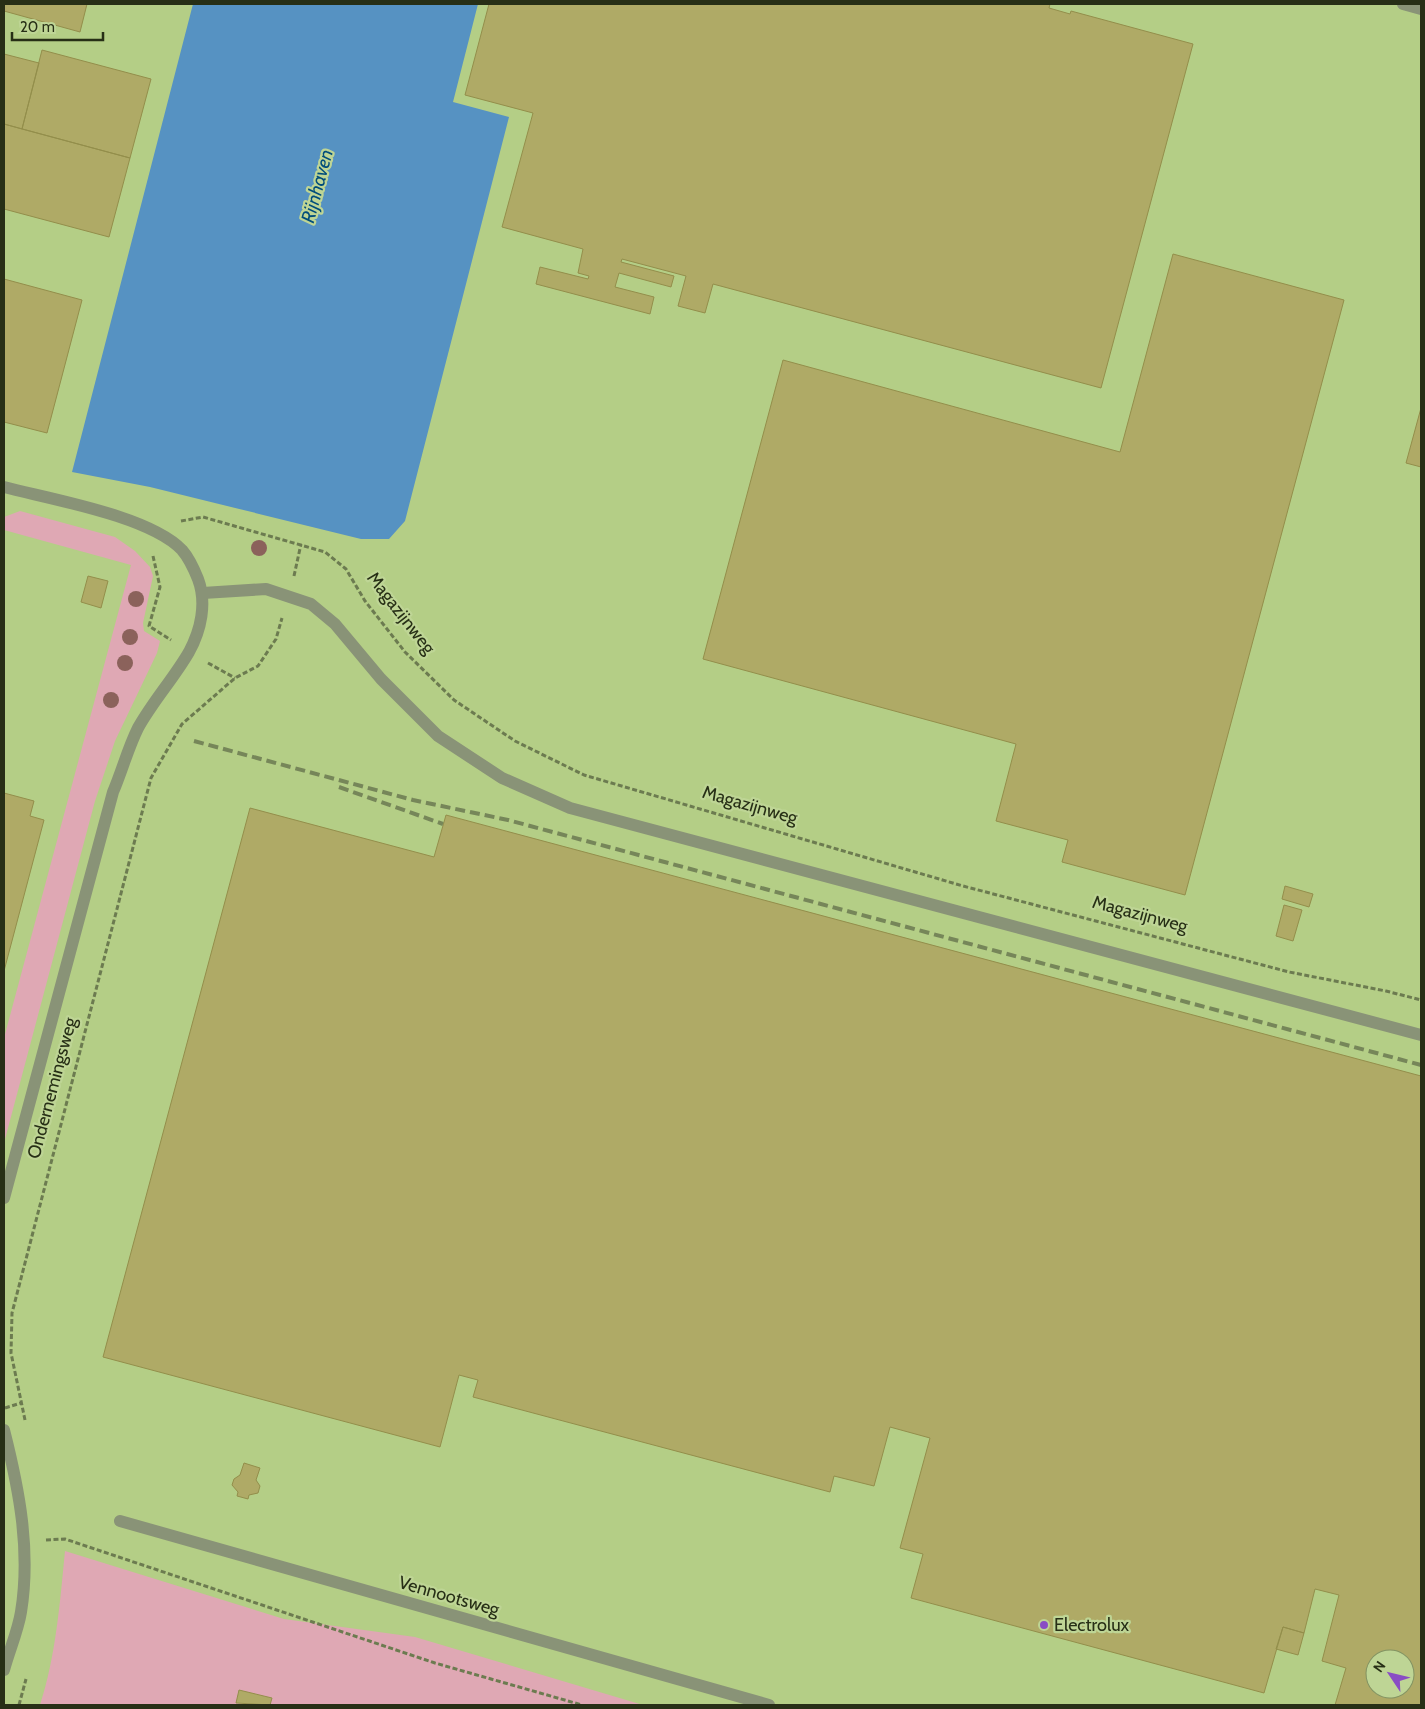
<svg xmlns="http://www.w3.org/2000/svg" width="1425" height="1709" viewBox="0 0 1425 1709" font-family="Cabin,sans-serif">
<rect width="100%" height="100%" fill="#bed595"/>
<path fill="#b4ce86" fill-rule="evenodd" d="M4,4h1417v1701h-1417zM1375,1659h30v30h-30z"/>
<path fill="#dfa8b4" d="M20,511l95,26 20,14 15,16 3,9 -10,47 1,8 16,10 -3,12 -42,88 -20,60 -91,342v-105l127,-473 -127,-35v-13z
M65,1551l219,68 131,18 228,68h-603c16,-49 20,-103 25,-154z"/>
<path fill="#5692c2" d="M193,4h285l-25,98 56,15 -104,404 -16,18h-28l-211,-52 -78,-15z"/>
<path fill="#afaa66" stroke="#938e4b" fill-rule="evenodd" d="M4,4h83l-7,28 -76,-21z
M489,4h561l-1,4 21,6 1,-3 122,33 -92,344 -388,-104 -8,29 -27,-7 8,-30 -64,-17 -1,3 53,14 -3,11 -52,-14 -4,14 39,10 -4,17 -114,-30 4,-17 48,12 1,-3 -11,-3 5,-24 -81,-22 31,-114 -68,-18z
M42,50l109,29 -21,79 -108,-29z
M4,54l35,9 -17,66 -18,-5z
M4,124l126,34 -21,79 -105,-28z
M1173,254l171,46 -159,595 -123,-33 6,-22 -72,-19 20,-77 -313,-85 80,-299 337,92z
M4,279l78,21 -35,133 -43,-11z
M1421,408v59l-15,-4z
M88,576l20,5 -7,27 -20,-6z
M4,793l30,8 -4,15 14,4 -40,151z
M250,808l184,49 12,-42 975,261v629h-86l11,-37 -24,-7 17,-66 -24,-6 -11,44 -21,-6 -19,66 -353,-95 12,-44 -23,-6 30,-110 -40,-11 -16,59 -40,-10 -4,16 -357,-95 5,-17 -19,-5 -19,72 -337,-90zM1375,1659h30v30h-30z
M1285,886l28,8 -4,13 -27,-8z
M1284,905l18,5 -9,31 -17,-5z
M244,1463l16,5 -4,12 4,6 -2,7 -9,2 -1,4 -11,-3 1,-4 -6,-7 2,-6 6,-4z
M1283,1627l21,6 -6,22 -22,-6z
M239,1690l33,8 -2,7 -34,-2z"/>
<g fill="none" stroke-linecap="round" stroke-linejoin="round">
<path stroke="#6c7b50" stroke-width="3" stroke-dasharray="5 2.5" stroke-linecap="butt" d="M181,521l22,-4 122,35 21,17 19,32 40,51 49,48 61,41 69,34 379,111 326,86 97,19 35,9
M153,556l7,31 -11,39 22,14
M294,576l7,-32
M208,663l27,15
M5,1408l16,-5
M25,1420l-14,-67 1,-40 139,-535 31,-54 53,-46 23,-12 18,-27 6,-21
M46,1540l19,-1 370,124 147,42
M19,1705l7,-26"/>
<path stroke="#899377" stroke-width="12" d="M1403,4l18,5
M4,487c46,12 146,29 178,63 7,8 12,19 16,29 9,24 3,51 -9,73 -15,26 -36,49 -51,76 -10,20 -16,43 -25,64l-109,406
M203,593l63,-4 45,15 24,20 46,55 57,57 64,42 68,30 851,227
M4,1430c15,59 27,120 17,182 -3,19 -12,39 -17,58
M120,1521l649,184"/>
<path stroke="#768659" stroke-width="4" stroke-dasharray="10 5" stroke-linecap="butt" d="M194,741l219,59 95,20 913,245
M339,787l104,37"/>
</g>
<g fill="#8b625b">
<circle cx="259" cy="548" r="8"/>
<circle cx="136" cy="599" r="8"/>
<circle cx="130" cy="637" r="8"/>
<circle cx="125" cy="663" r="8"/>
<circle cx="111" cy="700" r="8"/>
</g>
<circle fill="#894dc4" stroke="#bed595" stroke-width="2" cx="1044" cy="1625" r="5"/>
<g text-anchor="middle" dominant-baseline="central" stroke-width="4.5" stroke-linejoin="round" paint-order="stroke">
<g font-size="18" fill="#272f16" stroke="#bed595">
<text transform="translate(401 613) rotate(52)">Magazijnweg</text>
<text transform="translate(750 805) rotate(16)">Magazijnweg</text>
<text transform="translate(1140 914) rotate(15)">Magazijnweg</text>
<text transform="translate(52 1088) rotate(-75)">Ondernemingsweg</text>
<text transform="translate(449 1596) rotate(16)">Vennootsweg</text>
</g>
<g font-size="18" fill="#272f16" stroke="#bed595" text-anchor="start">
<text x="1054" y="1625">Electrolux</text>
</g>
<g font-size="19" font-style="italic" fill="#004d7b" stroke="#bed595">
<text transform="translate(317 186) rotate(-75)">Rijnhaven</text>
</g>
</g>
<rect width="1425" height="1709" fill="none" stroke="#272f16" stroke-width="10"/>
<g transform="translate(1390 1674) rotate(305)"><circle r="24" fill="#bed595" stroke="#829362"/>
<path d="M0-4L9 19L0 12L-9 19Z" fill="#894dc4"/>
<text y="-8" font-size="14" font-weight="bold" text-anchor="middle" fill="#272f16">N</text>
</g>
<path d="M12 32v8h91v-8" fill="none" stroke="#272f16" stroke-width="2.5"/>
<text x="20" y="32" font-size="15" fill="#272f16" stroke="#bed595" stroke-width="4" paint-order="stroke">20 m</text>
</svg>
